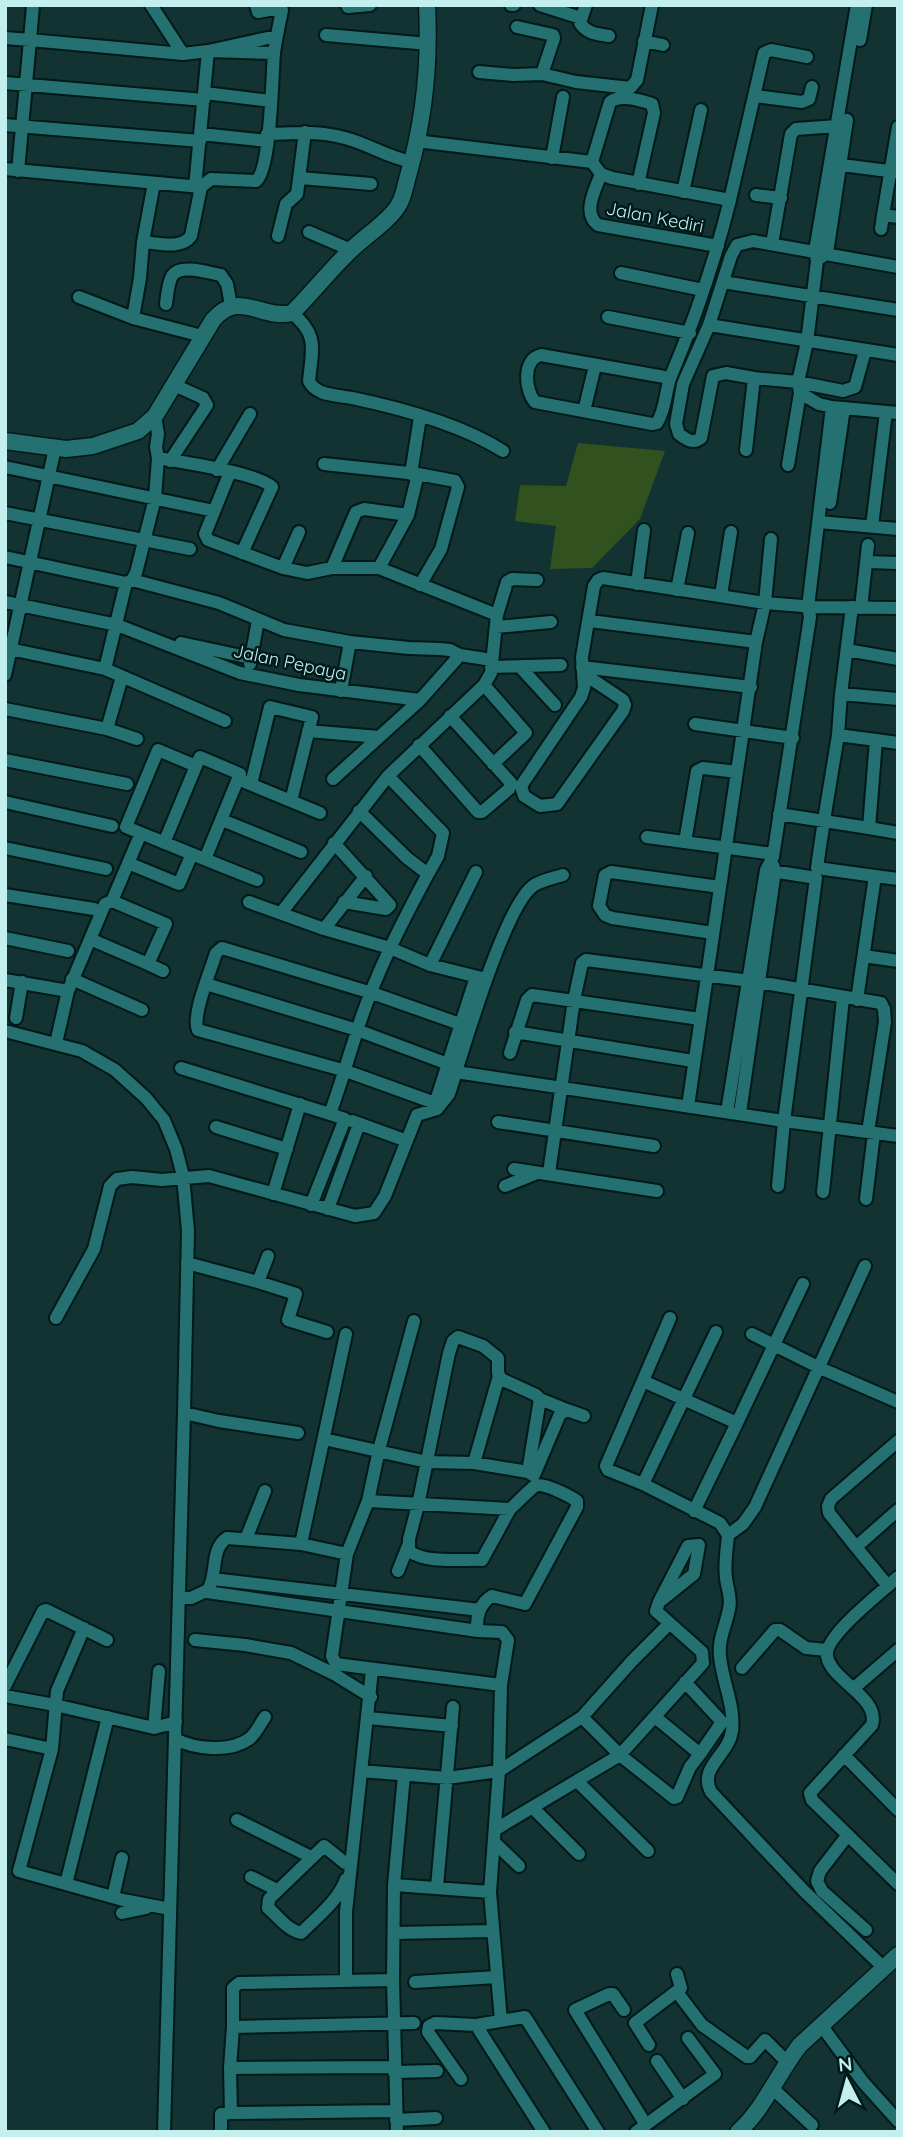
<svg xmlns="http://www.w3.org/2000/svg" width="903" height="2137" viewBox="0 0 903 2137" font-family="Quicksand,sans-serif">
<rect width="100%" height="100%" fill="#133232"/>
<path fill="#31521f" d="M578,443l87,8 -25,68 -48,49 -42,1 6,-43 -41,-5 5,-36 46,1z"/>
<g fill="none" stroke-linecap="round" stroke-linejoin="round">
<defs>
<path id="minor" d="M151,5l32,49
M347,5l1,2 22,-2
M511,5h3
M540,5l41,13
M586,5l-6,18c7,11 18,11 29,13
M326,35l103,9
M5,38l25,2 3,-35
M860,40l6,-35
M644,41l19,4
M274,53l-66,-2 69,-15
M479,72l34,3 29,-1 12,-36 -1,-3 -36,-8
M542,74l34,8 54,6 7,-8 15,-75
M5,83l199,17
M205,93l66,8
M755,96l47,6 7,-3 3,-12
M5,125l195,16
M201,134l66,7
M267,134c27,-1 52,-3 78,4 24,6 43,20 68,24
M416,141l176,21 9,12 11,4 118,22 34,-147 7,-3 36,7
M552,158l11,-61
M592,162l18,-60c11,-8 29,-2 42,2l2,9 -16,71
M834,164l62,8
M5,169l196,18
M18,171l12,-131 153,14 25,-3 -13,136
M601,174c-6,16 -19,39 -3,51l120,21
M300,178l71,6
M683,192l18,-82
M756,195l25,3
M883,215l15,-88
M881,229l2,-14 15,2
M309,232l42,18
M278,236l8,-32 11,-10 8,-62
M143,242l11,-59
M772,244l19,-110 5,-5 41,-3
M820,258l7,-5 20,-133
M621,273l82,17
M723,282l175,28
M79,297l54,21
M166,304c1,-8 2,-21 6,-28 8,-13 37,-3 49,-1l6,9 4,21
M292,313c27,22 20,36 17,68 7,15 28,14 43,17 48,10 110,27 151,53
M608,317l82,16
M709,325l189,30
M202,336l-69,-18 7,-40 3,-36c15,1 38,8 48,-6l10,-49 10,-8 45,2c15,-12 16,-104 18,-128 2,-14 5,-28 8,-43l-3,-2 -21,4 -2,-7
M670,378l-129,-23c-19,4 -16,36 -6,47l117,22 5,-1c9,-14 8,-32 14,-47 24,-57 44,-116 59,-176
M754,378l-28,-5 -13,3 -12,62c-8,6 -14,2 -22,-4l-3,-10 7,-40 26,-59 22,-69 6,-11 16,-4 145,26
M800,393l19,11 13,3 66,6
M584,411l11,-45
M155,416l3,18 -2,13 2,11
M746,450l8,-72 44,4 45,9 12,-4 10,-36
M170,461l37,-56 -4,-7 -29,-13
M324,464l94,10 -10,41 -29,53
M788,465l12,-72 -2,-11 9,-40 10,-81 -2,-10 42,-246
M5,467l209,44
M217,470l33,-56
M230,472l-25,62 3,6 75,28 24,5 25,-5h47l118,47 -6,58 -7,12 -96,91 -107,137
M411,474l9,-57
M418,474l37,7 3,6 -17,62 -21,36
M830,503l14,-95
M5,513l185,36
M819,522l79,7
M872,526l14,-114
M5,557l121,26
M867,562l31,1
M283,568l16,-36
M332,568l24,-56 8,-3 44,6
M132,580l87,23 65,27 66,12 59,6 31,1 10,1 10,5 -40,45 -87,79
M637,584l7,-54
M677,590l11,-57
M721,595l10,-63
M5,602l112,23 123,48 59,12 121,15
M861,608l7,-63
M497,615l10,-33 5,-3 25,1
M590,621l166,21
M496,627l55,-5
M181,643l70,15
M5,648l100,21 21,-86 6,-3 4,-7 19,-75 3,-40c23,4 100,15 114,29l-30,66
M847,650l51,9
M460,655l32,5
M250,664l8,-44
M491,667l70,-2
M582,667l169,20
M521,668l34,37
M105,669l120,52
M584,674l39,26 2,5 -2,6 -66,93 -17,2 -16,-10 -3,-10 60,-89 3,-9 -2,-31 12,-71 4,-6 5,-2 162,25 50,4 83,1
M5,675l50,-227
M484,685l42,48 -33,31
M341,691l9,-49
M841,694l11,-87
M5,709l102,20 30,10
M695,724l98,14
M107,729l15,-52
M308,731l71,6
M838,735l3,-41 57,5
M876,740l22,3
M419,745l59,67h4l27,-23 2,-6 -61,-67
M5,760l122,24
M196,766l4,-9 40,17 -35,85
M245,782l75,31
M251,784l19,-77 42,10 -21,84
M5,802l107,24
M359,811l48,47 21,16 10,-18 5,-23 -55,-57
M779,814l90,14 7,-88 -38,-5c-7,44 -15,88 -21,133l58,8
M222,820l79,32
M869,828l29,5
M647,837l126,17
M685,842l12,-71 6,-3 34,4
M164,843l32,-77 -38,-16 -32,77c44,18 87,36 131,53
M334,843l56,62 -4,4 -42,-7
M5,848l101,21
M128,863l51,21 13,-30
M766,870l50,8 -32,243 114,15
M5,895l89,14
M249,902l75,27 66,19 40,17 56,14
M324,929l42,-53
M713,933l-101,-15 -7,-3 -6,-9 6,-31 6,-3 109,15
M5,938l63,13
M90,939l58,25 18,-40 -54,-23
M864,956l34,5
M148,964l15,7
M430,965l46,-93
M72,979l70,31
M5,980l63,11 -12,52
M206,984l151,46 91,34
M68,991l37,-87 7,-3 29,-68
M857,1000l18,-124 23,3
M16,1018l6,-36
M5,1031l77,20 33,19 31,28 18,22 12,29 7,27 5,55 -4,182 -20,719
M515,1032l178,29
M510,1053l17,-53 5,-5 168,24
M181,1068l149,46
M456,1072l328,49 -6,65
M435,1103l-89,-32 -148,-41c-7,-14 13,-60 18,-77l6,-5 150,45 88,31
M688,1106l68,-464 9,-39 6,-64
M433,1110l43,-133
M727,1112l39,-242 7,-13 37,-240 -2,-10 24,-200
M740,1113l35,-242 -2,-6
M352,1121l55,20
M498,1122l156,24
M216,1127l71,22
M514,1169l143,22
M549,1173l25,-173 8,-37 4,-3 172,22 123,21 3,6 1,13 -17,110
M505,1186l32,-13
M823,1192l20,-194
M273,1194l27,-90
M866,1199l8,-66
M311,1205l34,-86 -15,-5c10,-28 18,-55 27,-83 17,-54 44,-107 71,-157
M328,1209l31,-85
M187,1263l71,19 10,-26
M258,1282l38,12 -8,26 39,12
M56,1318l38,-69 16,-63 7,-7 15,-2 30,3 47,-4 146,40 19,-3 11,-17 32,-81 20,-6 12,-15c13,-40 55,-187 84,-208 8,-6 21,-8 30,-11
M670,1318l-64,148 2,4 35,14 77,39 8,12c-1,14 -4,28 -2,43 1,10 6,21 3,31 -3,17 -11,30 -9,47 2,25 15,49 12,75 -3,24 -34,36 -21,61l93,99 79,76
M346,1334l-45,210 46,10 -15,102 4,8 165,21
M752,1334l68,34 78,34
M643,1381l94,42 -43,88
M540,1399l27,11
M184,1413l35,8 79,12
M737,1423l66,-139
M324,1439l103,23 47,1 54,9 5,3
M898,1441l-67,58 -3,7 1,7 27,34 42,-37
M474,1463l25,-87
M534,1475l26,-61 7,-4 17,6
M643,1484l73,-152
M368,1501l142,8c6,-5 20,-20 25,-23 8,-4 35,10 42,15v6l-52,97 -33,-8c-12,7 -17,22 -14,35
M510,1509l-28,51c-22,-1 -55,4 -73,-9v-12l9,-34 31,-152 4,-12 5,-4 25,9 15,12v15l3,6 35,16 4,4 -12,73
M728,1535l15,-11 12,-17 110,-241
M246,1539l19,-48
M856,1547l32,39
M347,1554l21,-53 11,-51 35,-129
M398,1571l10,-25
M898,1577c-16,15 -74,59 -71,79 4,25 53,41 45,69l-62,68 2,7 86,84
M213,1579l267,31
M207,1592l271,39 24,1 6,8 -7,45 -2,86 -9,121 11,129
M179,1598h12l17,-8c10,-16 2,-41 19,-52l74,6
M84,1628l-27,63 -5,58 -33,122 104,29 47,9
M195,1640l50,5 46,8 43,21 37,23
M742,1668l33,-38h5l26,18 21,2
M5,1686l38,-75 3,-1 61,30
M854,1688l44,-38
M5,1696l50,9 99,23 22,-6
M582,1717l38,38 54,43 3,-1 13,-30 10,-13
M655,1717l45,37 22,-32 -37,-40
M368,1718l84,8
M154,1728l5,-57
M5,1739l47,10
M175,1739c20,10 54,14 74,0 7,-5 11,-15 16,-22
M844,1755l54,55
M361,1771l86,7 52,-7 83,-54 50,-56 37,-37
M578,1782l70,69
M533,1808l46,46
M237,1820l74,37
M496,1829l124,-74 83,-92 -1,-11 -46,-41 3,-9 29,-56 11,-1 -5,29 -35,28
M847,1836l-27,35 -3,10 5,10 44,39
M494,1842l25,24
M251,1877l26,13
M346,1879c-7,21 -29,38 -45,54 -14,-3 -22,-16 -33,-25l1,-9 55,-53 21,17h5
M66,1884l42,-167
M394,1885l96,7
M437,1887l16,-180
M113,1897l9,-39
M122,1913l24,-5
M394,1933l99,-2
M346,1980v-68l26,-242
M393,1980l-154,3 -6,5v39l181,-4
M415,1982l82,-5
M677,1992l25,33 45,32h3l15,-17 22,22
M624,2010l-11,-16h-4l-34,16 71,115
M821,2025l42,57 35,39
M649,2045l-14,-22 46,-35 -4,-14
M657,2061l26,38
M230,2068l163,-1
M394,2072l43,-1
M461,2079l-33,-47 1,-6 6,-3 41,2
M771,2087l41,38
M231,2113l165,-2
M396,2120l40,-2
M221,2132v-18l10,-1 -1,-45 3,-41
M397,2132l-4,-152 1,-95 10,-110
M544,2132l-68,-107 49,-8 73,115
M636,2132l79,-58 -27,-36"/>
<path id="tertiary" d="M5,441l61,8 27,-3 45,-15 17,-15 58,-96c26,-31 48,0 79,-7 20,-20 38,-43 59,-63 13,-13 38,-29 47,-44 6,-9 7,-20 10,-30 16,-55 22,-114 19,-171
M738,2132c26,-23 40,-59 62,-87l98,-90"/>
</defs>
<use href="#minor" stroke="#001919" stroke-width="16"/>
<use href="#tertiary" stroke="#001919" stroke-width="19"/>
<use href="#minor" stroke="#257071" stroke-width="12"/>
<use href="#tertiary" stroke="#257071" stroke-width="16"/>
</g>
<g text-anchor="middle" dominant-baseline="central" stroke-width="5" stroke-linejoin="round" paint-order="stroke">
<g font-size="18" fill="#c3efef" stroke="#001919">
<text transform="translate(655 217) rotate(11)">Jalan Kediri</text>
<text transform="translate(290 662) rotate(12)">Jalan Pepaya</text>
</g>
</g>
<rect width="903" height="2137" fill="none" stroke="#c3efef" stroke-width="14"/>
<g transform="translate(847 2081) rotate(354)" stroke="#001919" stroke-width="5" paint-order="stroke">
<path d="M0-5L12 26L0 18L-12 26Z" fill="#c3efef"/>
<text y="-10" font-size="19" font-weight="bold" text-anchor="middle" fill="#c3efef">N</text>
</g>
</svg>
